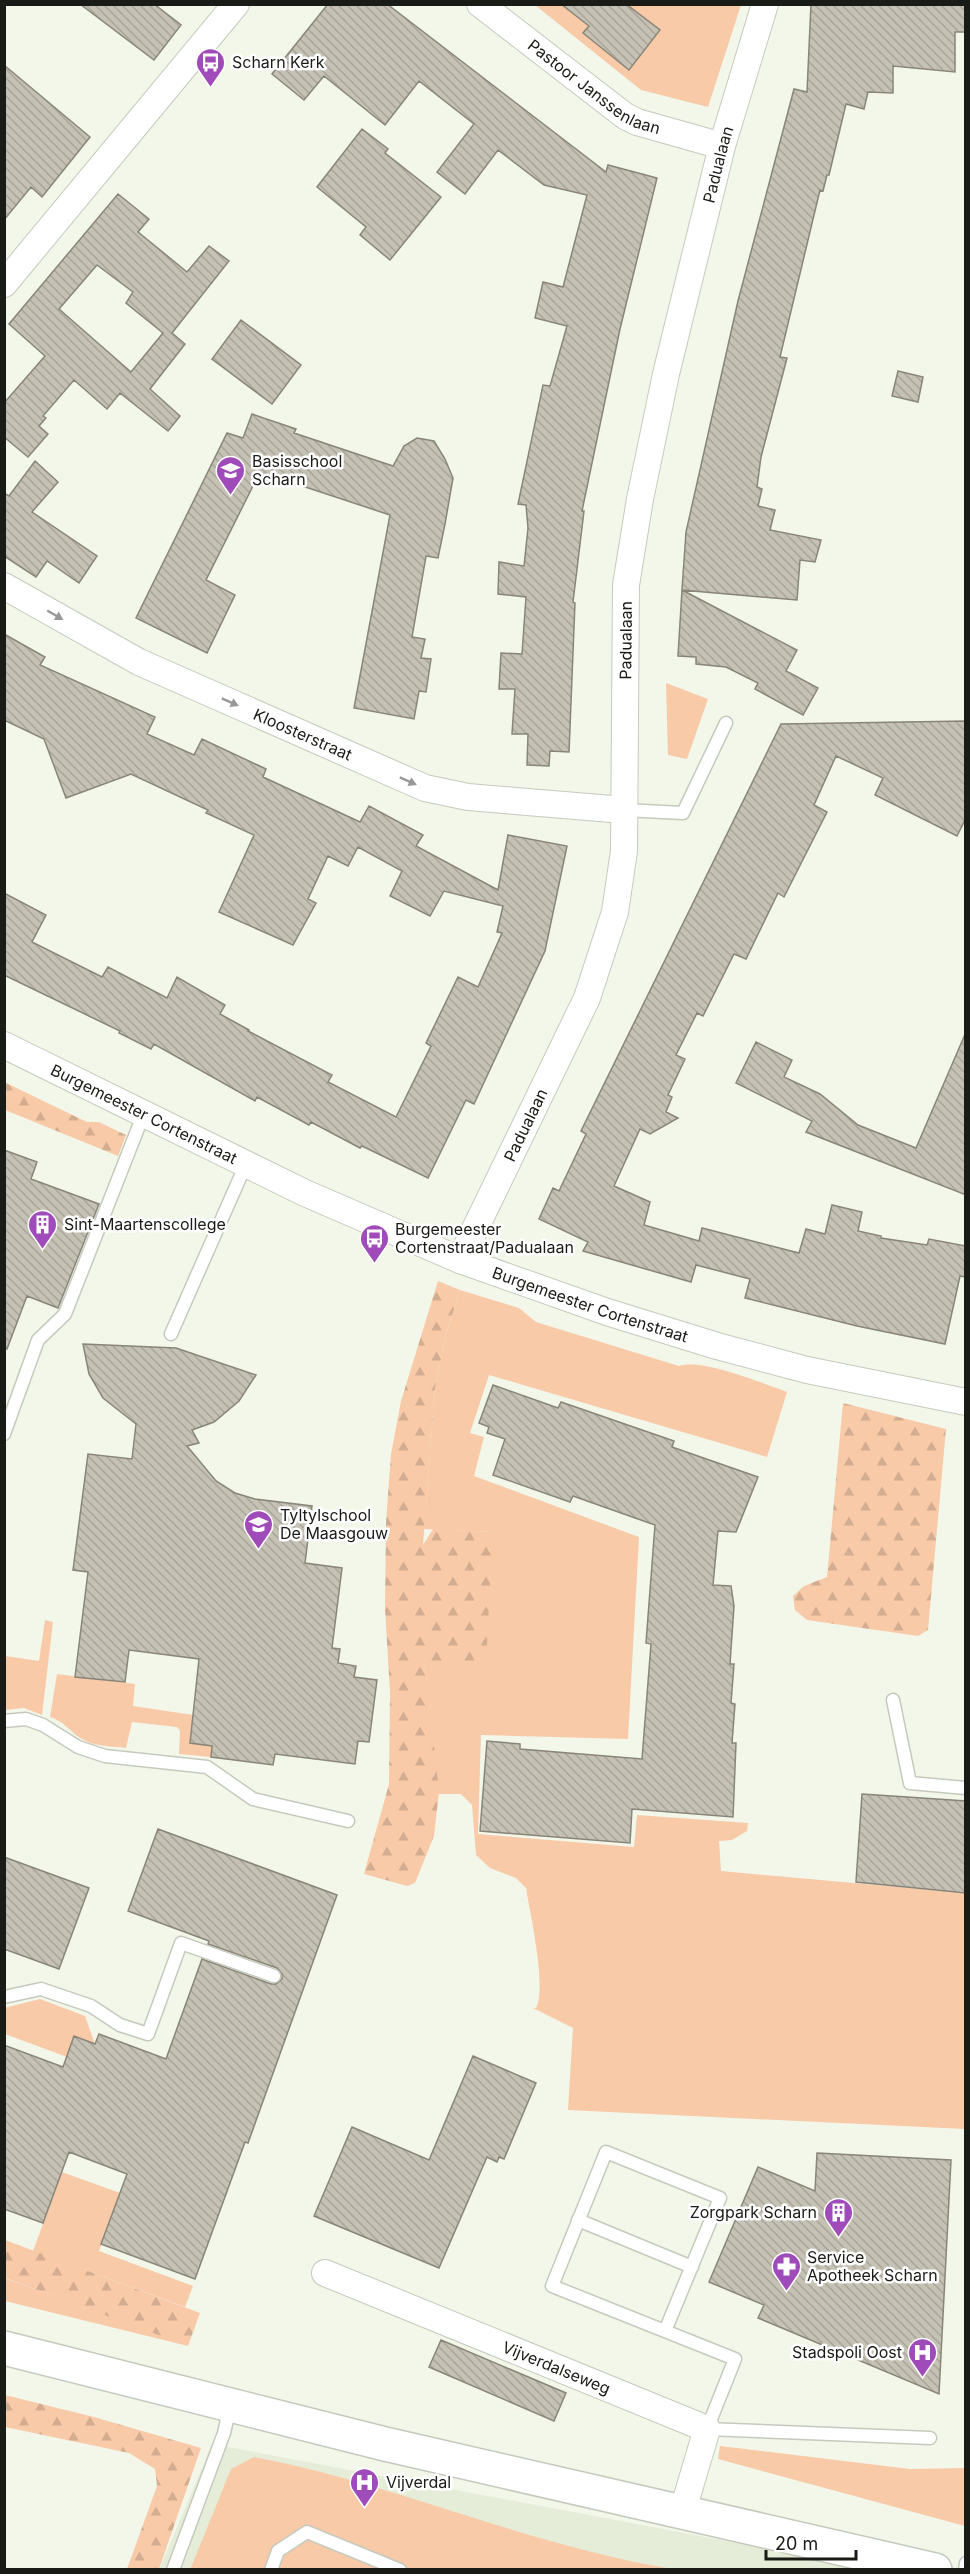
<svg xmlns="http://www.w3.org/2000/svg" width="970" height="2574" viewBox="0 0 970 2574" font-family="Inter,sans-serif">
<defs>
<pattern id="forest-firs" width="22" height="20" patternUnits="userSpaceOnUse" patternTransform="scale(1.5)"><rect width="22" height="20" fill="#f8caa8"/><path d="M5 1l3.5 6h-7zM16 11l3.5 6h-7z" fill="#d4ad90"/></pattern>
<pattern id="building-back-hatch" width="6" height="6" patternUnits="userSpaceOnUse" patternTransform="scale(1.5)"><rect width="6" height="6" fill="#c5c1b4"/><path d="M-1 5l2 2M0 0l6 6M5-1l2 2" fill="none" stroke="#a9a59a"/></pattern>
</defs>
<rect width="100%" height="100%" fill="#f2f7ea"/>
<path fill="#e5edd8" d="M212,2444l663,125 -716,1z"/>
<path fill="#f8caa8" d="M535,5h206l-33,102 -67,-17z
M666,683l42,16 -21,60 -19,-4z
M460,1290l59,18 17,14 143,44c23,-8 83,17 108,26l-20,65 -278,-82 -19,58 14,4 -10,39 165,61 -11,202 -147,-4 -3,99 156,13 3,-32 111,8 -1,8 -15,9 -13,1 2,30 244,22v236l-397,-19 5,-82 -40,-20h3c11,-21 -6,-95 -10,-120l-10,-10 -26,-10 -14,-13 -4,-50 -11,-11h-23l-13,-130 67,-132 -68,-3 11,-141 11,-53z
M45,1620l8,2 -11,93 -18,-7 -19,2v-54l34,5z
M57,1674l78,10 -2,22 60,9 -3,28 22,3 -1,11 -32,-3 1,-23 -3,-4 -45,-5 -6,26c-13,-2 -32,-1 -44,-9 -12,-7 -18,-18 -32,-22z
M40,1999l45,17 10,28 -21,-8 -7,21 -62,-23 -1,-26z
M62,2172l58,21 -21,58 94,35 -8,21 -152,-56z
M4,2278l177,64 7,4 -183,-45z
M720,2446l190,23 55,-1v58l-247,-67z
M254,2457c142,27 276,89 419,112l-483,1 41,-101z"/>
<path fill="url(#forest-firs)" d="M4,1082l83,40h12l27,13 -8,21 -113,-46z
M438,1281l22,9 -14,45 -11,53 -12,157 10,-16 60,3 -7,131 -61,1 14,128 -5,44 -19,47 -8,3 -43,-12 25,-90 1,-91 -5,-85 1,-86 5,-68 10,-53z
M843,1403l103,26 -18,201 -10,6 -111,-16 -12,-10 -2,-14 11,-10 23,-9z
M5,2240l195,73 -12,33 -183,-68z
M5,2395l89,22 107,31 -42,121h-32l30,-83 -2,-17 -26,-16 -124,-26z"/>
<path fill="url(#building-back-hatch)" stroke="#898579" stroke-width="1.5" fill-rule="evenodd" d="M80,4h74l27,21 -27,35z
M328,4h59l219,168 2,-7 49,13 -37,151 -38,182h2l-11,91 2,1 -6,149 -19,-1 -1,15 -22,-1 1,-31h-16l3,-45h-16l2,-36 21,1 4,-57 -28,-3 1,-32 25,4 4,-38 -2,-23 -8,-1 25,-119 7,1 17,-60 -32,-8 8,-36 20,5 24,-92 -43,-10 -46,-35 -33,44 -28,-22 37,-48 -55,-43 -34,44 -61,-49 -20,24 -32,-26z
M561,4h65l34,26 -31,40 -46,-37 6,-7z
M811,4h155v28h-11v40l-62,-6v27l-25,-1 -4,17 -18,-5 -17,71h-2l-4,16 -3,-1 -40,167 7,1 -26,99 -4,30 5,2 -4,17 17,4 -5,20 51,10 -6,22 -15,-2 -3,40 -115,-10 4,-58 52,-231 56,-212 13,3z
M4,65l86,72 -48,60 -11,-10 -27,33z
M362,129l26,20 -3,4 56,44 -51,63 -30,-25 6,-8 -49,-40z
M118,194l31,25 -11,13 49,40 22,-26 20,15 -57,72 13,11 -35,45 30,27 -12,15 -48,-38 -13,16 -33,-29 -31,36 3,2 -7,8 9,8 -20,23 -24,-20v-34l41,-47 -36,-32zM97,265l36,27 -7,11 37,30 -32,39 -72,-63z
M241,320l60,45 -29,39 -60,-45z
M898,371l25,6 -5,25 -26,-6z
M252,414l44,15 -2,4 99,33 11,-20 13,-8 17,3 11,18 8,19 -8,46 -7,34 -12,-2 -14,81 13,2 -4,19 10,1 -5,33 -7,-1 -5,28 -60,-11 36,-193 -118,-39 -4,10 -13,-4 -49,98 29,15 -28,58 -71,-35 91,-185 16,5z
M35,461l23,21 -26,30 65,44 -18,27 -32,-22 -11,16 -32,-21v-63l5,3z
M682,590l115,60 -11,21 32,17 -15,27 -48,-26 3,-6 -32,-16 -30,-3v-7l-18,-1z
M4,634l41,23 -5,8 115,52 -8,17 47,21 8,-16 64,30 -3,8 97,45 9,-16 54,29 -7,11 82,44 10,-55 59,11 -22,105 -71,153 -8,-4 -38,78 -66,-32 -2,2 -49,-26 -2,3 -52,-28 -2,4 -101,-57 -3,5 -32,-16 1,-2 -116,-56v-82l42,22 -14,27 70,35 6,-10 59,31 10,-21 48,28 -5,9 29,16 -1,1 84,44 -4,7 68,35 35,-71 -5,-3 32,-66 20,10 24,-54 -5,-1 6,-26 -59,-15 -14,25 -40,-20 12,-25 -44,-24 -10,19 -20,-10 -20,43 8,4 -23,42 -74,-33 35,-77 -48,-22 2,-3 -77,-36 -65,24 -22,-59 -40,-19z
M966,721v97l-9,18 -82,-41 8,-17 -47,-22 -22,49 13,7 -43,85 -6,-4 -32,66 -12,-5 -31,62 -6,-3 -21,42 9,4 -17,36 4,2 -6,15 12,6 -28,16 -10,-5 -26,57 36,16 -6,23 55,16 3,-13 97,25 7,-24 19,5 7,-29 30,7 -4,19 23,5v2l46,7 2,-6 37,7v31l-6,-1 -15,68 -88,-18 -112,-28 5,-19 -54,-14 -5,17 -108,-31 5,-9 -49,-23 14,-31 6,3 27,-57 -5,-3 200,-407z
M966,1032v163l-160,-63 6,-11 -76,-38 20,-41 36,18 -8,17 36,17 38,31 58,23z
M4,1150l33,12 -6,17 68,25 -41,104 -31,-12 -20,53 -3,-1z
M83,1344l93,4 80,27 -17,26 -25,21 -22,8 7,13 -12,3 29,35 19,12 20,6 57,7 -7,57 37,5 -10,80 8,1 -2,14 18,3 -2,11 23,3 -8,62 -11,-1 -3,23 -80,-10 -2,11 -62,-8 1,-11 -22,-3 9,-84 -70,-9 -4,32 -50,-5 13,-105 -15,-2 15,-116 44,5 4,-35 -33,-26 -14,-24z
M493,1385l65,23 3,-6 113,39 -2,6 86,30 -22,55 -18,-1 -5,54 18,1 3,20 -4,58h4l-3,39 4,1 -3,39h4l-3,74 -101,-8 -2,34 -150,-12 7,-90 33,3v5l122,10 9,-115 -5,-1 9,-118 -82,-29 -3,6 -77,-27 12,-36 -18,-6 2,-6 -10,-4z
M862,1794l104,7v92l-110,-11z
M158,1829l179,66 -89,248 -3,-1 -50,137 -94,-35 26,-70 -58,-22 -26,71 -39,-14v-164l59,22 11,-31 21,8 4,-10 67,25 36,-100 69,25h5l6,-5v-5l-5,-6 -69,-24 1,-3 -81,-30z
M4,1857l85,31 -30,81 -55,-20z
M473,2056l63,27 -32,76 -5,-2 -2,5 -10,-5 -48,111 -125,-52 38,-89 77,33z
M817,2153l134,7 -12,234 -181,-76 6,-13 -55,-23 49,-115 57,24z
M441,2340l125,53 -12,28 -125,-54z"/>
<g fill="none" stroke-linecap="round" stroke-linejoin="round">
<defs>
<path id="lane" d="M624,810l59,3 43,-90
M171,1334l75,-170
M4,1434l34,-94 27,-26 79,-201
M893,1700l17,83 56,5
M4,1721l22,-2 17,6 35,22 27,9 102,11 46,32 95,22
M4,1997l37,-8 50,17 29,19 28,9 33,-91 93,33
M578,2220l114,47
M665,2331l55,-133 -114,-46 -54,134 183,73 -28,70 223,9
M173,2570l51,-137 6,-26
M271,2570l7,-19 29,-19 93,38
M965,2570l1,-7"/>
<g id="street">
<path id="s1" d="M480,4l145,112 12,6 85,24"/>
<path d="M4,284l232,-280"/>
<path id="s2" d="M4,586l135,76 286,126 43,9 156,13"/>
<path id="s3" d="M4,1045l301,148 155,67 147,52 110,34 90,24 159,32"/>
<path id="s4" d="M460,1260l127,-262 28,-86 9,-61 2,-266 14,-86 26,-125 56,-228 43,-142"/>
<path id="s5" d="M325,2273l382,156 -25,84"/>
</g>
<path id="secondary" d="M4,2348l381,96 550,126"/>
</defs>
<use href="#lane" stroke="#c5cabe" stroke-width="15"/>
<use href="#street" stroke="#c5cabe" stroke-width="28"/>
<use href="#secondary" stroke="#c5cabe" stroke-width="36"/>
<use href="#lane" stroke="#fff" stroke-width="12"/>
<use href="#street" stroke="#fff" stroke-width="26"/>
<use href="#secondary" stroke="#fff" stroke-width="33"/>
</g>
<defs><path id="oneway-solid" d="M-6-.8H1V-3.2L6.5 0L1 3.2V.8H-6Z" transform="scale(1.5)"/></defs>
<g fill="#989897">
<use href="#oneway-solid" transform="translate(55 615) rotate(30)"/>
<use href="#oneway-solid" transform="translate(230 702) rotate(24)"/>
<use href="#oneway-solid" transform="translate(408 781) rotate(24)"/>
</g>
<defs>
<symbol id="bus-pin" viewBox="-11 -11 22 30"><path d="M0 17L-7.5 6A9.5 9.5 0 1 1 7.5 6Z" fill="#9f4bb9" stroke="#fff"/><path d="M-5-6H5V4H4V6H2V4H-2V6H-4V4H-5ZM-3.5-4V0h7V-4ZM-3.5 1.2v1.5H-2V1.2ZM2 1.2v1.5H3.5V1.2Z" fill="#fff"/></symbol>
<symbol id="school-pin" viewBox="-11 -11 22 30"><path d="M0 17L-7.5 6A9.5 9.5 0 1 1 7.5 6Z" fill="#9f4bb9" stroke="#fff"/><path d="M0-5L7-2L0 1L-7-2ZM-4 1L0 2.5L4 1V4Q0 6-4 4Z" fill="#fff"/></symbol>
<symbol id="building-pin" viewBox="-11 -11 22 30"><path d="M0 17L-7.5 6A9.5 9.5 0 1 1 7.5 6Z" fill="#9f4bb9" stroke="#fff"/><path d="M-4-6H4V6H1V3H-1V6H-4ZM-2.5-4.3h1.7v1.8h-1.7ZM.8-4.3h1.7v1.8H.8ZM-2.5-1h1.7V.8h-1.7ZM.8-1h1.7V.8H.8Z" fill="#fff"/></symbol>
<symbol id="pharmacy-pin" viewBox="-11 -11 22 30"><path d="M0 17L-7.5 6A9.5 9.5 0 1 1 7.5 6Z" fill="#9f4bb9" stroke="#fff"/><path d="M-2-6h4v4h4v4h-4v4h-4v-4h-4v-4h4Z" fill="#fff"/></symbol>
<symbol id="hospital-pin" viewBox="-11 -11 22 30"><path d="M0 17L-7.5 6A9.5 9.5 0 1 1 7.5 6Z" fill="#9f4bb9" stroke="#fff"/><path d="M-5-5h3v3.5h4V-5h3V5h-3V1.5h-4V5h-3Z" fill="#fff"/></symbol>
</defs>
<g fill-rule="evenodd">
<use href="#bus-pin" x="194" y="46" width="33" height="45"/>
<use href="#school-pin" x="214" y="454" width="33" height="45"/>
<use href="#building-pin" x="26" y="1208" width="33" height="45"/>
<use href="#bus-pin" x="358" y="1222" width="33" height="45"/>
<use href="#school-pin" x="242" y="1508" width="33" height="45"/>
<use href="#building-pin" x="822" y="2196" width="33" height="45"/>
<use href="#pharmacy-pin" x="770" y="2250" width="33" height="45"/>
<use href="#hospital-pin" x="906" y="2336" width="33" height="45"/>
<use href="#hospital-pin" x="348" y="2466" width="33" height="45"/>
</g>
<g text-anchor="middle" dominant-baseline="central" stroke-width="5" stroke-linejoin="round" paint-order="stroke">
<g font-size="16" fill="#191b17" stroke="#fff" text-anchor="start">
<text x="232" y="62">Scharn Kerk</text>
<text x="252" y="461">Basisschool<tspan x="252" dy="18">Scharn</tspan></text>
<text x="64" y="1224">Sint-Maartenscollege</text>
<text x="395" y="1229">Burgemeester<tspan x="395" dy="18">Cortenstraat/Padualaan</tspan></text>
<text x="280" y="1515">Tyltylschool<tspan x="280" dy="18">De Maasgouw</tspan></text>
<text x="817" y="2212" text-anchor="end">Zorgpark Scharn</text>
<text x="807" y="2257">Service<tspan x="807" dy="18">Apotheek Scharn</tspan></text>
<text x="902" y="2352" text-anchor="end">Stadspoli Oost</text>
<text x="386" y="2482">Vijverdal</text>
</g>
<g font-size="16" fill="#191b17" stroke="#fff">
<text stroke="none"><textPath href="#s1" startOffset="142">Pastoor Janssenlaan</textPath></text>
<text stroke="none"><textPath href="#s4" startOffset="1140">Padualaan</textPath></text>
<text stroke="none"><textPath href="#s4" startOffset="654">Padualaan</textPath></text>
<text stroke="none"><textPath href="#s2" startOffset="334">Kloosterstraat</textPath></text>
<text stroke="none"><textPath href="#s3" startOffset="156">Burgemeester Cortenstraat</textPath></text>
<text stroke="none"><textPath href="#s4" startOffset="150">Padualaan</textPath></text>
<text stroke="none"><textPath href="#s3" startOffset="642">Burgemeester Cortenstraat</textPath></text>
<text stroke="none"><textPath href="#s5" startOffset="250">Vijverdalseweg</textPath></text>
</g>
</g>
<rect width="970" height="2574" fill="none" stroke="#191b17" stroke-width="12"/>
<path d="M766 2550v9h90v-9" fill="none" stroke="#191b17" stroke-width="3"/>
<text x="775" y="2550" font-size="18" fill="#191b17" stroke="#ffffff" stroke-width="4.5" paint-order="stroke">20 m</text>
</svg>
